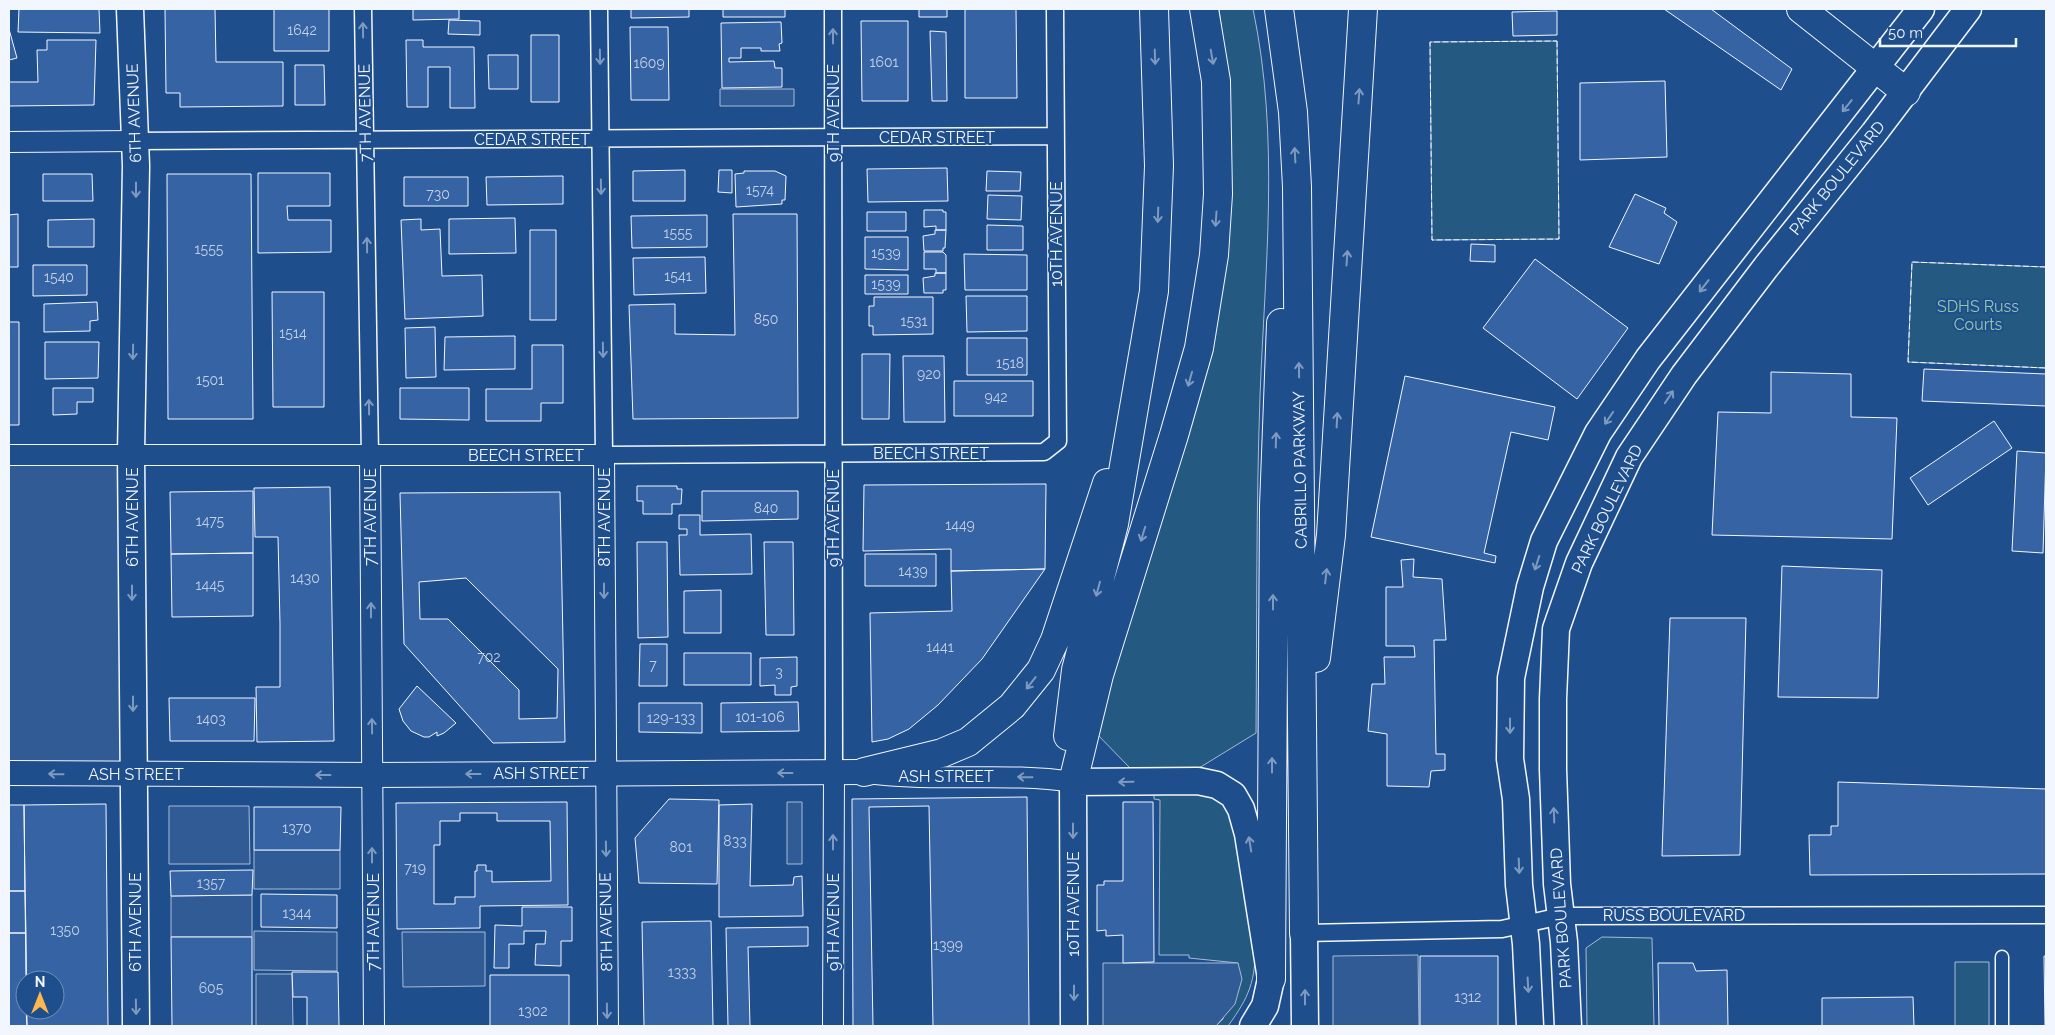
<svg xmlns="http://www.w3.org/2000/svg" width="2055" height="1035" viewBox="0 0 2055 1035" font-family="Raleway,sans-serif">
<rect width="100%" height="100%" fill="#1f4e8c"/>
<path fill="#245a82" stroke="#a8bbd7" d="M1219,9h34c27,128 12,258 7,387 -4,112 -3,225 -4,337l-57,35h-69l-35,-36 49,-170 38,-106 26,-100 22,-262z
M1557,41l2,198 -127,1 -2,-198z
M1912,262l134,5v101l-138,-6z
M1154,789l50,5 13,6 2,-3 12,14 24,134c1,36 -6,52 -27,81h-12l7,-7 15,-56 -49,-5v-3h-30l1,-155 -6,-1z
M1602,937l50,1 2,88h-67l-1,-78z
M1955,962h34v64h-34z"/>
<path fill="#305b95" stroke="#a8bbd7" d="M720,89h74v17h-74z
M131,454l3,320 -125,-1v-318z
M787,802h15v62h-15z
M169,806h80l1,58h-81z
M254,850h86v39h-86z
M252,895v42h-81v-41z
M254,931l83,1v39l-83,-1z
M402,932h83v54l-82,1z
M1418,955l1,71h-86v-70z
M1103,963h135l4,16 -7,25 -19,22h-113z
M256,974h36l1,52h-37z"/>
<path fill="#3563a3" stroke="#f2f6ff" fill-rule="evenodd" d="M19,9h80l1,24 -82,-1z
M165,9h50l1,53h67v44l-103,1v-14h-14z
M274,9h55v42h-55z
M413,9h46v10l-46,1z
M631,9h58v8l-58,1z
M723,9h62v8h-62z
M919,9h28v8h-28z
M965,9h51l1,89h-52z
M1664,9h47l81,60 -11,21z
M1557,11v24l-44,1 -1,-24z
M449,20l31,1v14l-32,-1z
M861,21h47v80h-46z
M781,22l1,21 -3,1 1,7h-19v-3h-20v10h-12v4l45,-1 1,7h7v19l-60,1 -1,-65z
M630,27h38l1,73h-38z
M9,29l8,29 -8,2z
M930,31l16,1 1,69h-15z
M531,35h28v67h-28z
M47,40h49l-2,65 -85,1v-24h29l-1,-32h10z
M406,40h17v7h51l1,61h-25v-41h-22v40h-21z
M488,55h30v34h-29z
M295,65h29l1,40h-30z
M1665,81l2,76 -87,3v-77z
M947,168l1,33 -80,1 -1,-33z
M685,170v31h-52v-30z
M719,170h13v23l-14,-1z
M744,171h31l11,5 -1,24h-3v4l-46,3 -1,-33 9,-1z
M987,171l34,1 -1,19h-34z
M258,173h72v33h-43l1,14h43v32l-73,1z
M43,174h49l1,27h-50z
M167,174h84l2,245h-85z
M563,176v28l-76,1 -1,-28z
M404,177h64v29h-64z
M1635,194l31,14 -2,5 13,9 -18,42 -50,-17z
M988,195l34,1 -1,24 -34,-1z
M924,210h19v2h3v18h-10v-4l-12,1z
M867,212h39v19h-39z
M18,214v53h-9v-52z
M733,214h64l1,204 -165,1 -4,-114 46,-1v30l60,1z
M707,215v32l-75,1 -1,-32z
M515,218l1,35 -67,1v-35z
M94,219v28h-46v-27z
M421,219v11l19,-1 2,47 40,-1 1,41 -78,3 -4,-99z
M987,225l36,1v24h-36z
M530,230h26v90h-26z
M935,230h11l-1,18h-2v3h-19l-1,-15 12,-2z
M865,237h43v33l-43,-1z
M1471,244l24,1v17l-25,-1z
M924,252h19l3,3v18h-10v-4h-12z
M964,254l63,1v35h-62z
M705,257l1,36 -72,2 -1,-37z
M1535,259l93,69 -51,71 -94,-71z
M33,265h54v30l-54,1z
M935,273h11v17h-3v3h-19l-1,-15 12,-2z
M865,275h43v19h-43z
M272,292h52v115h-51z
M966,296h61v35l-60,1z
M874,297h59v37l-60,1v-9h-4v-20h5z
M97,302l1,18 -8,1v10l-46,1v-28z
M9,322h10v103h-10z
M435,327l1,50 -30,1 -1,-50z
M515,336v33l-71,1 1,-33z
M967,338h60v37h-60z
M45,342h54l-1,36 -53,1z
M532,345h31v58h-22v18h-55v-32h46z
M862,354h28l-1,65h-27z
M903,356h41l1,66h-41z
M1924,369l122,5v32l-124,-5z
M1771,372l80,2v43l46,1 -5,121 -180,-4 6,-123 53,1z
M1405,376l150,31 -7,33 -37,-8 -27,121 12,3 -1,7 -124,-26z
M954,381h79v35h-79z
M53,388h40v14h-16v12l-24,1z
M400,388h69v32l-69,-1z
M1994,421l18,27 -84,57 -18,-27z
M2017,451l29,2 -3,100 -31,-2z
M1046,484l-1,85 -94,2v-22l-88,2 1,-66z
M637,486h40v3h5l-1,15h-9v10h-29v-13h-6z
M330,487l4,254 -77,1 -1,-55h24v-63l-2,-87h-23l-1,-49z
M253,491v62l-82,1 -1,-62z
M702,491h96v28l-96,2z
M560,492l5,250 -72,1 -89,-99 -4,-151z
M679,515h21v20l51,-1 1,40 -72,1 -1,-40h8v-6h-8z
M637,542h30l1,95 -30,1z
M764,542h29l1,93h-28z
M253,553v63l-81,1 -1,-63z
M865,554h71v32h-71z
M1414,559l-1,18 29,2 4,61h-12l2,114h9v16l-14,1 -2,16 -42,-1v-52l-19,-3 4,-47h13l-1,-27h31l-1,-11h-28v-59h17l-2,-27z
M1782,566l100,4 -4,128 -100,-1z
M1045,569l-63,90 -44,46 -29,24 -21,10 -16,3 -2,-129 82,-2 -1,-40z
M466,578l92,91 -1,49 -38,1v-29l-71,-71h-28l-1,-37z
M721,590v43h-37v-42z
M1670,618h76l-6,237 -78,1z
M640,644h27v42h-28z
M684,653h67v32h-67z
M797,657v29l-6,1v8h-16v-10l-15,1v-28z
M417,686l39,37 -12,10 -7,3v-4l-8,5h-5l-13,-6 -8,-10 -4,-12z
M169,698h86l-1,43h-84z
M798,702l1,29 -78,1v-29z
M639,703h63v30l-63,-1z
M1838,782l208,7v85l-236,1 -1,-40h22v-9h7z
M1027,797l2,229h-176l-1,-227z
M669,799l50,1 -2,84 -78,-1 -4,-45z
M567,802l1,103 -88,1v22l-83,1 -1,-126zM460,813h37v8h53l1,60 -59,1v-11h-6v-6h-9v6h-2v26h-20v7h-21v-59h6v-24h20z
M1123,802h30l1,160 -31,1v-28l-17,1v-6l-9,1v-46h7v-4h19z
M106,804l2,222h-81l-1,-16h29v-30h-29l-2,-175z
M752,804l-2,82 43,-1 1,-8 8,-1 1,40 -84,1v-112z
M9,805h15l1,86h-16z
M929,806l4,220h-60l-4,-219z
M254,807h87l-1,43h-86z
M253,870l-1,25 -81,1 -1,-25z
M9,891h16l1,42h-17z
M261,894l76,1v33l-76,-1z
M522,907h50v34h-11v25l-26,-1 1,-21h9l1,-13h-22v13h-15v24h-15l1,-43 27,1z
M711,921l2,105h-69l-2,-104z
M808,927v19l-60,1 2,79h-22l-2,-98z
M9,933h17l1,93h-18z
M171,937h81v89h-80z
M1420,956h78v70h-78z
M2044,956h2v70h-1z
M1658,963h35l3,8 31,-1 1,56h-69z
M292,972h46l1,54h-32v-29h-14z
M490,975h79v51h-79z
M1913,997l1,29h-92v-28z"/>
<g fill="none" stroke-linecap="round" stroke-linejoin="round">
<defs>
<path id="pedestrian" d="M2002,957v69"/>
<path id="minor" d="M363,9l7,447
M599,9l5,446 440,-3 14,-11 -3,-432
M833,9l1,765
M135,141l920,-5
M1304,933l198,-4 59,-13 485,-1"/>
<path id="tertiary" d="M9,142l126,-1
M9,455h595l4,571
M370,456l4,570
M876,774c65,8 131,-2 197,8
M833,1026l1,-252"/>
<path id="secondary" d="M9,773l363,2 492,-3"/>
<path id="primary" d="M130,9l6,157 -5,288 5,572
M1304,933l1,93
M1074,1026l-1,-244 125,-1 19,4 16,10 8,14 7,25 23,145 -6,27 -12,20
M1530,1026l-4,-82 -7,-59 -3,-86 -6,-40 1,-81 19,-91 14,-46 54,-108 50,-74 273,-350
M1568,1026l-4,-84 -7,-58 -4,-115v-70l3,-70 23,-66 50,-106 55,-82 82,-108 108,-134 94,-124"/>
<path id="motorway" d="M1279,9l14,103 4,75 7,746
M1801,9l105,83
M1316,658l15,-123 32,-526
M1068,736l8,-66 38,-146 40,-233 5,-125 -5,-157
M864,772l78,-19 26,-11 44,-36 29,-36 14,-30 52,-157
M1073,782l26,-107 75,-240 25,-87 15,-93 4,-61 -2,-113 -12,-72
M1271,979l3,-473 7,-183"/>
</defs>
<use href="#pedestrian" stroke="#f2f6ff" stroke-width="15"/>
<use href="#minor" stroke="#f2f6ff" stroke-width="19"/>
<use href="#tertiary" stroke="#f2f6ff" stroke-width="22"/>
<use href="#secondary" stroke="#f2f6ff" stroke-width="26"/>
<use href="#primary" stroke="#f2f6ff" stroke-width="29"/>
<use href="#motorway" stroke="#f2f6ff" stroke-width="30"/>
<use href="#pedestrian" stroke="#1f4e8c" stroke-width="12"/>
<use href="#minor" stroke="#1f4e8c" stroke-width="16"/>
<use href="#tertiary" stroke="#1f4e8c" stroke-width="20"/>
<use href="#secondary" stroke="#1f4e8c" stroke-width="24"/>
<use href="#primary" stroke="#1f4e8c" stroke-width="26"/>
<use href="#motorway" stroke="#1f4e8c" stroke-width="28"/>
<path stroke="#f2f6ff" stroke-width="1" stroke-dasharray="6 2.5" stroke-linecap="butt" d="M1557,41l2,198 -127,1 -2,-198z
M2046,267l-134,-5 -4,100 138,6"/>
</g>
<defs><path id="oneway-shaft" d="M-6 0H5M1.5-3L5.5 0L1.5 3" fill="none" stroke-width="1.6" stroke-linecap="round" stroke-linejoin="round" transform="scale(1.25)"/></defs>
<g stroke="#7e9ac0">
<use href="#oneway-shaft" transform="translate(363 30) rotate(-91)"/>
<use href="#oneway-shaft" transform="translate(833 36) rotate(-90)"/>
<use href="#oneway-shaft" transform="translate(600 57) rotate(89)"/>
<use href="#oneway-shaft" transform="translate(1155 57) rotate(88)"/>
<use href="#oneway-shaft" transform="translate(1212 57) rotate(80)"/>
<use href="#oneway-shaft" transform="translate(1359 96) rotate(-86)"/>
<use href="#oneway-shaft" transform="translate(1847 106) rotate(129)"/>
<use href="#oneway-shaft" transform="translate(1295 155) rotate(-93)"/>
<use href="#oneway-shaft" transform="translate(601 187) rotate(89)"/>
<use href="#oneway-shaft" transform="translate(136 190) rotate(90)"/>
<use href="#oneway-shaft" transform="translate(1158 215) rotate(92)"/>
<use href="#oneway-shaft" transform="translate(1216 219) rotate(94)"/>
<use href="#oneway-shaft" transform="translate(367 245) rotate(-91)"/>
<use href="#oneway-shaft" transform="translate(1347 258) rotate(-86)"/>
<use href="#oneway-shaft" transform="translate(1704 286) rotate(128)"/>
<use href="#oneway-shaft" transform="translate(603 350) rotate(89)"/>
<use href="#oneway-shaft" transform="translate(133 352) rotate(91)"/>
<use href="#oneway-shaft" transform="translate(1299 370) rotate(-91)"/>
<use href="#oneway-shaft" transform="translate(1190 379) rotate(106)"/>
<use href="#oneway-shaft" transform="translate(1669 397) rotate(-56)"/>
<use href="#oneway-shaft" transform="translate(369 407) rotate(-91)"/>
<use href="#oneway-shaft" transform="translate(1609 418) rotate(124)"/>
<use href="#oneway-shaft" transform="translate(1337 420) rotate(-87)"/>
<use href="#oneway-shaft" transform="translate(1276 440) rotate(-88)"/>
<use href="#oneway-shaft" transform="translate(1143 534) rotate(107)"/>
<use href="#oneway-shaft" transform="translate(1537 563) rotate(108)"/>
<use href="#oneway-shaft" transform="translate(1326 576) rotate(-83)"/>
<use href="#oneway-shaft" transform="translate(1098 589) rotate(105)"/>
<use href="#oneway-shaft" transform="translate(604 591) rotate(90)"/>
<use href="#oneway-shaft" transform="translate(132 593) rotate(90)"/>
<use href="#oneway-shaft" transform="translate(1273 602) rotate(-90)"/>
<use href="#oneway-shaft" transform="translate(371 610) rotate(-90)"/>
<use href="#oneway-shaft" transform="translate(1031 683) rotate(128)"/>
<use href="#oneway-shaft" transform="translate(133 704) rotate(90)"/>
<use href="#oneway-shaft" transform="translate(372 726) rotate(-91)"/>
<use href="#oneway-shaft" transform="translate(1510 726) rotate(90)"/>
<use href="#oneway-shaft" transform="translate(1272 765) rotate(-90)"/>
<use href="#oneway-shaft" transform="translate(785 773) rotate(-180)"/>
<use href="#oneway-shaft" transform="translate(56 774) rotate(-179)"/>
<use href="#oneway-shaft" transform="translate(473 774) rotate(180)"/>
<use href="#oneway-shaft" transform="translate(323 775) rotate(-180)"/>
<use href="#oneway-shaft" transform="translate(1025 777) rotate(-179)"/>
<use href="#oneway-shaft" transform="translate(1126 782) rotate(179)"/>
<use href="#oneway-shaft" transform="translate(1554 815) rotate(-92)"/>
<use href="#oneway-shaft" transform="translate(1073 831) rotate(90)"/>
<use href="#oneway-shaft" transform="translate(833 842) rotate(-90)"/>
<use href="#oneway-shaft" transform="translate(1250 844) rotate(-99)"/>
<use href="#oneway-shaft" transform="translate(606 849) rotate(89)"/>
<use href="#oneway-shaft" transform="translate(372 855) rotate(-90)"/>
<use href="#oneway-shaft" transform="translate(1519 866) rotate(88)"/>
<use href="#oneway-shaft" transform="translate(1528 985) rotate(87)"/>
<use href="#oneway-shaft" transform="translate(1074 993) rotate(90)"/>
<use href="#oneway-shaft" transform="translate(1305 997) rotate(-90)"/>
<use href="#oneway-shaft" transform="translate(136 1007) rotate(89)"/>
<use href="#oneway-shaft" transform="translate(607 1011) rotate(89)"/>
</g>
<g text-anchor="middle" dominant-baseline="central" stroke-width="4" stroke-linejoin="round" paint-order="stroke">
<g font-size="14" fill="#c3d1e8">
<text x="302" y="30">1642</text>
<text x="884" y="62">1601</text>
<text x="649" y="63">1609</text>
<text x="760" y="190">1574</text>
<text x="438" y="194">730</text>
<text x="678" y="233">1555</text>
<text x="209" y="249">1555</text>
<text x="886" y="253">1539</text>
<text x="678" y="276">1541</text>
<text x="59" y="277">1540</text>
<text x="886" y="284">1539</text>
<text x="766" y="319">850</text>
<text x="914" y="321">1531</text>
<text x="293" y="333">1514</text>
<text x="1010" y="363">1518</text>
<text x="929" y="374">920</text>
<text x="210" y="380">1501</text>
<text x="996" y="397">942</text>
<text x="766" y="508">840</text>
<text x="210" y="521">1475</text>
<text x="960" y="525">1449</text>
<text x="913" y="571">1439</text>
<text x="305" y="578">1430</text>
<text x="210" y="585">1445</text>
<text x="940" y="647">1441</text>
<text x="489" y="657">702</text>
<text x="653" y="665">7</text>
<text x="779" y="672">3</text>
<text x="760" y="717">101-106</text>
<text x="671" y="718">129-133</text>
<text x="211" y="719">1403</text>
<text x="297" y="828">1370</text>
<text x="735" y="841">833</text>
<text x="681" y="847">801</text>
<text x="415" y="868">719</text>
<text x="211" y="883">1357</text>
<text x="297" y="913">1344</text>
<text x="65" y="930">1350</text>
<text x="948" y="945">1399</text>
<text x="682" y="972">1333</text>
<text x="211" y="988">605</text>
<text x="1468" y="997">1312</text>
<text x="533" y="1011">1302</text>
</g>
<g font-size="16" fill="#f2f6ff" stroke="#1f4e8c">
<text transform="translate(134 113) rotate(-92)">6TH AVENUE</text>
<text transform="translate(365 113) rotate(-91)">7TH AVENUE</text>
<text transform="translate(833 113) rotate(-90)">9TH AVENUE</text>
<text x="937" y="137">CEDAR STREET</text>
<text x="532" y="139">CEDAR STREET</text>
<text transform="translate(1837 178) rotate(-51)">PARK BOULEVARD</text>
<text transform="translate(1056 234) rotate(-90)">10TH AVENUE</text>
<text x="931" y="453">BEECH STREET</text>
<text x="526" y="455">BEECH STREET</text>
<text transform="translate(1300 470) rotate(-91)">CABRILLO PARKWAY</text>
<text transform="translate(1607 509) rotate(-64)">PARK BOULEVARD</text>
<text transform="translate(132 517) rotate(-90)">6TH AVENUE</text>
<text transform="translate(370 517) rotate(-90)">7TH AVENUE</text>
<text transform="translate(604 517) rotate(-90)">8TH AVENUE</text>
<text transform="translate(833 518) rotate(-90)">9TH AVENUE</text>
<text x="541" y="773">ASH STREET</text>
<text x="136" y="774">ASH STREET</text>
<text x="946" y="776">ASH STREET</text>
<text transform="translate(1073 904) rotate(-90)">10TH AVENUE</text>
<text x="1674" y="915">RUSS BOULEVARD</text>
<text transform="translate(1561 918) rotate(-94)">PARK BOULEVARD</text>
<text transform="translate(135 922) rotate(-90)">6TH AVENUE</text>
<text transform="translate(373 922) rotate(-90)">7TH AVENUE</text>
<text transform="translate(606 922) rotate(-91)">8TH AVENUE</text>
<text transform="translate(833 922) rotate(-90)">9TH AVENUE</text>
</g>
<g font-size="16" fill="#97c8a6" stroke="#1f4e8c">
<text x="1978" y="306">SDHS Russ<tspan x="1978" dy="18">Courts</tspan></text>
</g>
</g>
<rect width="2055" height="1035" fill="none" stroke="#f2f6ff" stroke-width="20"/>
<g transform="translate(40 995)"><circle r="24" fill="#1f4e8c" stroke="#7391ba"/>
<path d="M0-4L9 19L0 12L-9 19Z" fill="#ffb74d"/>
<text y="-8" font-size="14" font-weight="bold" text-anchor="middle" fill="#f2f6ff">N</text>
</g>
<path d="M1880 38v8h136v-8" fill="none" stroke="#f2f6ff" stroke-width="2.5"/>
<text x="1888" y="38" font-size="15" fill="#f2f6ff" stroke="#1f4e8c" stroke-width="4" paint-order="stroke">50 m</text>
</svg>
